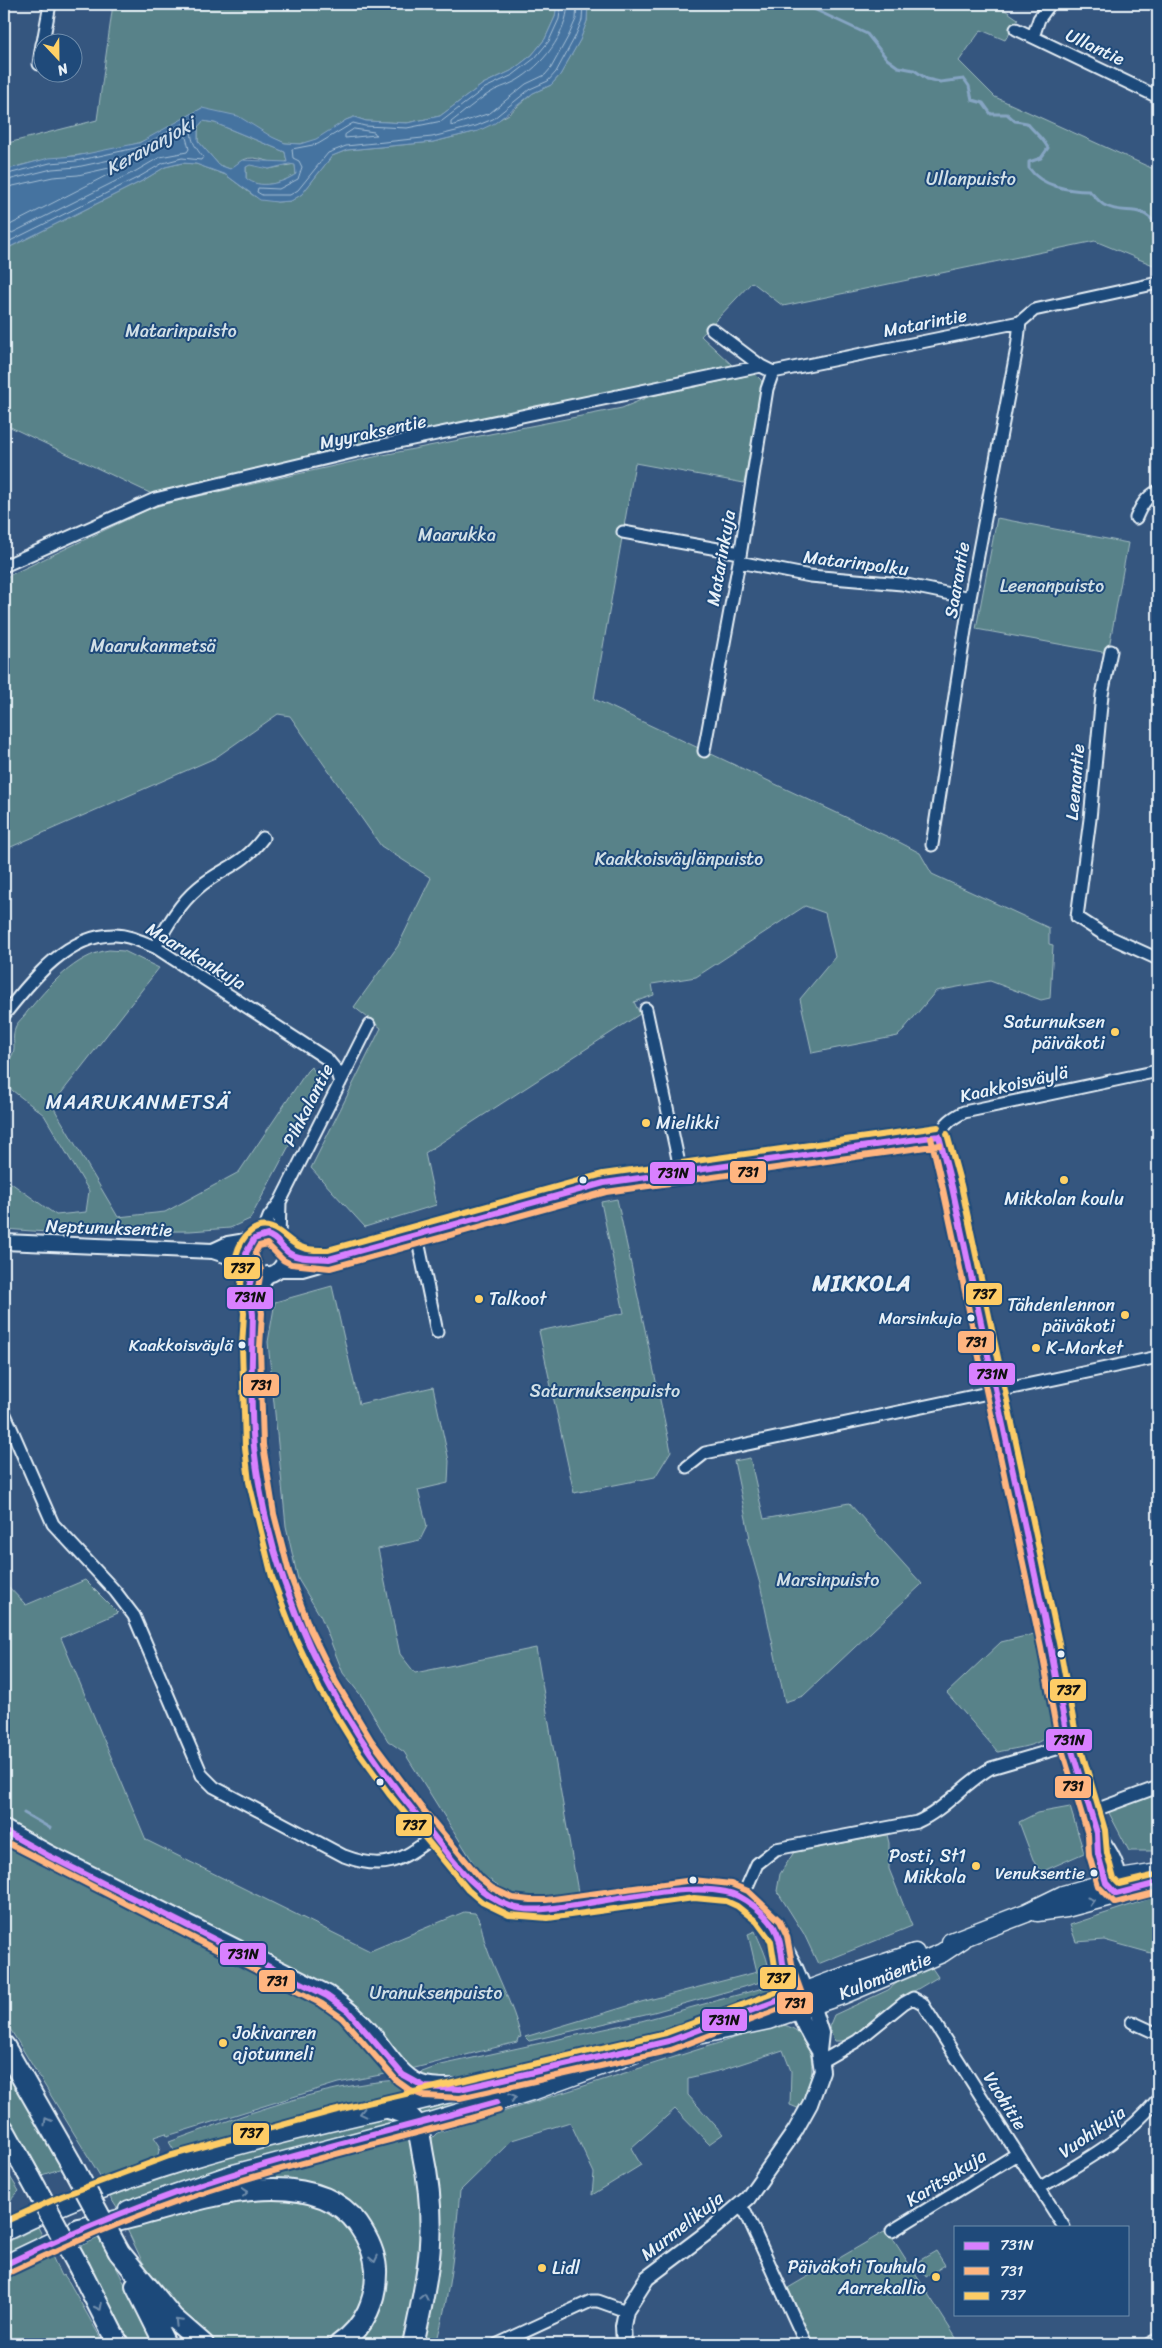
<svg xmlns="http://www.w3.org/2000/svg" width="1162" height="2348" viewBox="0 0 1162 2348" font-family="Sriracha,sans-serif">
<rect width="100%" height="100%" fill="#35567f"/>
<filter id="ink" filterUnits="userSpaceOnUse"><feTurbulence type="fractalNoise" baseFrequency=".02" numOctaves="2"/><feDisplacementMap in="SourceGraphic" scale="10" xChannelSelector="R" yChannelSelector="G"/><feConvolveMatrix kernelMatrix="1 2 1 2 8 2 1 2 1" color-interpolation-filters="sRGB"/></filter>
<g filter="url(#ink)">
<path fill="#588289" stroke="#a0bac0" d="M113,4h444l-2,13 -10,22 -13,16 -21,16 -28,13 -43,32 -33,7 -41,-2 -12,-4 -8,3 -30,20 -16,4 -15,-1 -83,-35c-20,11 -42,27 -64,35 -43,15 -92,11 -134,28v-27l93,-24z
M588,4h408l22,15 -13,21 -24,-10 -22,31 36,36 163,74v96l-63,-26 -312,65 -31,-24 -51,54 31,29 -102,25 -476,105 -150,-71v-174l138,-69 23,-14 17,-4 14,1 30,11 28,21 23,6 14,-1 11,-7 30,-38 15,-6 86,-8 45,-11 31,-17 24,-21 18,-8 9,-10 20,-35 7,-19z
M203,121l12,2 70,29 2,10c-14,5 -30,-9 -44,-2 -5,2 -8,7 -13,9l-11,-4 -21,-24v-14z
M250,164l19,5 26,-5 1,10c-13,9 -37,16 -50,5v-12z
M755,374l6,6 2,7 -19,96 -109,-20 -41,236 307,144 19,10 12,21 117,54v16l4,1 -3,53 -9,2 -51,-19 -54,10 -38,45 -86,17 -12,-54 35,-42 -10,-44 -20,-7 -109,71 -44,7 2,11 -20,7 6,12 -215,139 11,52 -71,22 -54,-59 70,-140 -27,-21 44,-61 33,-68 -50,-32 -91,-130 -12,-2 -63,44 -211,92v-272l145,-69 19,-6 215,-48 239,-47 26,-11z
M997,518l131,25 -20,110 -132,-24z
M109,950l15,1 35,17 -107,137 66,112 47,-5 74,-40 68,-101 4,-4 8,9 2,10 -71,133 -20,9 -40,3 -143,1 -43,-3v-51l52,37 30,-3 3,-21 -45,-76 -40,-31v-17c17,-20 6,-20 11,-39 2,-6 9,-11 12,-16 21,-25 48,-57 82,-62z
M617,1199l54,252 -16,26 -81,16 -35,-162 85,-18 -23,-111z
M332,1286l27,118 74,-17 16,74 -1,22 -30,7 9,36 -7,14 -42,9 22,105 15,19 121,-25 42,244 -35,7 -29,-3 -34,-23 -76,-121 -16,-11 -25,-43 -20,-25 -22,-56 -23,-38 -12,-53 -18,-184 7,-40z
M750,1458l14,61 85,-16 73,81 -119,112 -18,6 -25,-118 -13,-46h3l-16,-77z
M85,1580l33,33 -57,25 85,202 224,111 94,-39 11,1c7,10 7,19 10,30 11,32 28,61 36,94l-3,1 -1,4 -110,28 -42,-51 -361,-196v-241l22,23z
M1034,1634l20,92c-8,21 -36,21 -56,26l-51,-59 54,-51z
M1158,1793v58h-29l-21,-40z
M1070,1807l14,46 -43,19 -7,-10 -15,-40 18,-9z
M887,1835l2,8v26l23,57 -94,38 -14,-30 -27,-43 3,-17 14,-22z
M4,1837l343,178 44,58 -53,10 -171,53 -1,-3 -12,4 6,9 -3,13 -55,20 -98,-160z
M1158,1896v59l-54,-15 -28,2 -6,-17z
M755,1931c6,15 17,33 13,49l-114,32 -125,29 -4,-4 116,-35 116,-30 -9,-38z
M923,1968h9l6,9 -29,17 -61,47h-14l-5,-14 5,-12 54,-25 15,-12z
M778,1984l-19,18 -81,29 -224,48 -20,3 -20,-7 27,-10 200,-44z
M778,2024c42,5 39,57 22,85l-10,-4 1,-34 -8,-21 -61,20 -34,8v17l35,39 -14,10 -34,-35 -44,39 10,17 -49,30 2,-22 -24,-51 -58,18 -52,51c-5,52 -10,103 -24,153h-18l12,-188 2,-18 5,-5z
M4,2064l58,104 -20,7 -38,-65z
M398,2080l12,12 -235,60 -6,-10c72,-26 152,-57 229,-62z
M528,2084l-108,34 -8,-7z
M379,2117h18l4,4 -189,53 -95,34 -7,-11c89,-33 178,-57 269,-80z
M408,2138l5,2 13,80 -18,124h-60l34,-55 -41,-90 -127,-7 89,-28z
M4,2167l15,24 -15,16z
M300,2198l32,15 21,16 7,14 9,36 -15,46 -25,19h-112l-31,-21 -44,-62 -16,-34 108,-26z
M38,2227l6,12 -40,19v-14z
M884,2232l9,7 67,105h-146l-26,-56z
M101,2237l54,107h-24l-51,-98z
M936,2251l9,14 -19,12 -9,-15z
M52,2256l9,20 3,-1 5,7 35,62h-100v-66z"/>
<path fill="#4473a0" stroke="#86a5c3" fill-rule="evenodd" d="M557,4h31l-1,17 -7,19 -20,35 -9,10 -18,8 -38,30 -17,8 -45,11 -86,8 -15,6 -30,38 -11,7 -14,1 -17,-2 -34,-25 -30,-11 -14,-1 -17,4 -23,14 -138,69 1,-80 44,-12 27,-2 63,-13 63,-35 36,8 34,21 13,6 15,1 16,-5 30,-19 8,-3 12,4 41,2 33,-7 43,-32 28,-13 21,-16 13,-16 10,-22zM203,121l12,2 70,29 2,10 -45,-2 -12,9 -11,-4 -21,-24v-14zM289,164l6,1 1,9c-13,9 -37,16 -50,4v-11l4,-2 19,4z"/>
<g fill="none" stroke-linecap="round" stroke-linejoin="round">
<path stroke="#a6bfd5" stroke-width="1" d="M561,4l-2,15 -10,22 -14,17 -22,17 -28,13 -43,33 -35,7 -42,-2 -12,-3 -35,21 -26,5 1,9 6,3 3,6 -4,12 -19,10 -21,-1 -1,4 5,3h28l8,-5 30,-37 18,-7 86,-9 44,-11 17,-7 37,-30 18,-8 8,-9 19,-35 7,-17 1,-16
M568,4c-2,32 -25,61 -52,77 -9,5 -20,7 -28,13 -13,8 -25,19 -37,28v4l39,-13 36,-29 19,-9 6,-7 18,-33 7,-16 1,-15
M354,129l20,3 2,3 -31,3v-3z
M4,175l46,-12 26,-2 64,-14 52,-28 3,2c-8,14 -1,25 8,36l-2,3 -19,-2 -19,5 -24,14 -135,67
M4,181l48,-12 25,-2 65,-14 40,-21 3,1 4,16 -2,3 -27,5 -24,14 -132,66
M4,188l49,-11 25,-2 40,-9 3,2 -117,60"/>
<path stroke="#86a5c3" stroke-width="3" d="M803,4l64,30 20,25 11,8 16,3 13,9 13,3 24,-3 5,7 3,14 11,3 8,11h16l8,7 12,2c7,9 16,15 21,25l-7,10 -12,4v6c12,18 40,23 60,23 5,4 10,11 15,14 22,12 34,-4 54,21
M24,1813l26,15"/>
<defs>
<path id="minor" d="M1016,29l142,68
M1033,37l6,-18 11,-15
M43,42l7,-38
M39,64l3,-20
M712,329l49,37 12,6 247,-50 14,-12 124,-27
M1136,518c5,-12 10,-21 22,-27
M623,532l117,21
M739,562l71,14 92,8 68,14
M4,566l151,-67 219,-52 387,-81
M1111,651l-9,44 -12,124 -13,98 26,17 55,25
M704,751l35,-189 28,-173 6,-17
M932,845l38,-247 47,-250 3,-26
M155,947c12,-21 24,-43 43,-59 25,-21 43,-21 65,-50
M646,1009l35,164
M4,1015c27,-34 63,-81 111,-80 14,0 27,7 40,12l172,112 9,11 4,13
M939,1136c6,-13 13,-18 25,-24l194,-41
M262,1235l7,-18 11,-15 89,-177
M417,1236l20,96
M279,1240l1,-38
M4,1412l49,112 62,67 19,25 68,159 12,12 130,69c42,16 57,4 91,-20
M687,1467l18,-14 453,-96
M1090,1812l68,-25
M742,1898l15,-34 19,-15 141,-27c28,-12 47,-39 74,-54l79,-23
M1132,2022l26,12
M822,2061l35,-20 47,-38 9,-5 9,5 142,224
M1039,2188c46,-28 84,-47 119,-89
M738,2206l8,7 60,131
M892,2231l125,-77
M498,2344l93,-43h7l28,10
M1149,2344l9,-5"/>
<path id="tertiary" d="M245 1255a20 20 0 1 1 40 0a20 20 0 1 1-40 0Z
M4,1242l209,9 33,11
M285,1250l16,7 22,2
M213,1251l15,-7 24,-4
M279,1269h23l302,-86 335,-47 13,51 98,458 16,86 31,102 4,31 5,19 6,6
M252,1270l-3,19 4,21
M268,1274c-23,32 -17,78 -16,114 1,31 2,61 6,91 13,94 54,187 106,266 32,49 73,93 110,139l13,11 24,12 19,2h17l147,-20 34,3 14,6 22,18 9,10 21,39 21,49 6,19 -2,18 3,20 -12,33 -15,27 -47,67 -36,31 -65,49 -21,33 -3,15 1,18
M1097,1834c12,16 25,34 20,55
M780,1947c6,36 19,74 39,104"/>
<path id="primary" d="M1037,1912l29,-4 89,-24
M951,1942l75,-29 37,-18 57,-16 38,-6
M727,2020l105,-39 83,-28
M128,2210l102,-35 186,-49 119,-36 134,-49 99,-21 74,-25 100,-42 21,-14
M4,2232c120,-61 250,-93 381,-123 71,-17 142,-35 213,-52
M4,2265l71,-34"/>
<path id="motorway" d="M4,1831l45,25 278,140c15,11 29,22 41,36 15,17 29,44 50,53 12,5 28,4 42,4
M4,2046l67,117
M388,2108c10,3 19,5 26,14 6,8 7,23 9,33 15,71 6,120 -10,189
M4,2130l27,49
M78,2229c20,-4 40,-8 59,-13 62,-17 174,-55 221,8 9,13 17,30 18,45 1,30 -11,58 -36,75
M119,2252l54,66 30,26
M80,2269l38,75
M136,2286l29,58"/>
</defs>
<use href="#minor" stroke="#e8f1f8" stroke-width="15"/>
<use href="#tertiary" stroke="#e8f1f8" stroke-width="18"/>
<use href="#primary" stroke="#e8f1f8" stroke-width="21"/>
<use href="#motorway" stroke="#e8f1f8" stroke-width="24"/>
<use href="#minor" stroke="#1f4a7a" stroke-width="11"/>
<use href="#tertiary" stroke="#1f4a7a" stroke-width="14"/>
<use href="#primary" stroke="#1f4a7a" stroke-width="18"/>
<use href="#motorway" stroke="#1f4a7a" stroke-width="20"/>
<defs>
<path id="motorway-bridge" d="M71,2163l48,89
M31,2179l49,90"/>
</defs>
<use href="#motorway-bridge" stroke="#e8f1f8" stroke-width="24" stroke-linecap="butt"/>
<use href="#motorway-bridge" stroke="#1f4a7a" stroke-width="20"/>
<defs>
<path id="bus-1" d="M939,1136l13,51 98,458 16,86 31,102 1,21 8,29 10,11 42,-11
M4,1831l45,25 278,140 21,15 55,64 22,12 35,2 209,-48 124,-46c-3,-8 -7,-17 -9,-26 -3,-14 -2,-29 -10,-42 -9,-14 -31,-32 -48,-35 -41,-9 -113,8 -157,14 -18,2 -41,7 -59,0 -39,-13 -64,-56 -89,-86 -89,-107 -152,-233 -167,-373 -4,-43 -2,-88 -1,-131 0,-9 -4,-18 -4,-27 0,-5 3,-11 3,-16 -1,-7 -6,-13 -6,-20l8,-14 13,-4c11,3 13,12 22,18 11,7 27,5 40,6l275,-76 335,-47
M4,2265c73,-35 148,-66 226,-90 88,-28 178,-48 267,-73"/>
<path id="bus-2" d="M931,1138l12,51 98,458 16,86 31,102 1,20 9,31 17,17 43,-11
M4,1841l318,163 20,14 55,63 14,10 13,5 36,2 211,-48 127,-48 4,-8 -9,-25 -6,-33 -7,-15 -32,-30 -17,-7 -38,-4 -147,20h-16l-17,-2 -21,-10 -12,-10 -59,-71 -50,-67 -35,-58 -26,-53 -21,-57 -15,-58 -11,-69 -3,-98 2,-34 -4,-24 3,-19 -6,-17 4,-7 8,-2 16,16 8,4 39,4 276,-76 334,-47
M8,2273c73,-35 147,-66 225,-90 88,-27 178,-47 266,-73"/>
<path id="bus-3" d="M947,1134l14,51 98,458 16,86 30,101 2,23 7,26 5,5 37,-9
M4,2222l58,-26 107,-40 164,-45 333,-78 116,-43 -6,-17 -5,-32 -14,-19 -20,-16 -11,-5 -32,-3 -146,20 -39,-3 -27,-13 -14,-12 -79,-96 -32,-44 -37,-60 -26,-55 -22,-58 -23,-95 -4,-35 -3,-100 2,-34 -4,-23 3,-19 -7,-15c5,-20 21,-38 42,-25 8,5 14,13 23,16 8,4 18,3 27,3l275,-76 335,-47"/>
</defs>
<use href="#bus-1" stroke="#1f4a7a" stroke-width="10"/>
<use href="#bus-2" stroke="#1f4a7a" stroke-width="10"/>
<use href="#bus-3" stroke="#1f4a7a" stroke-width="10"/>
<use href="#bus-1" stroke="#d880ff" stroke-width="6"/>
<use href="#bus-2" stroke="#ffb580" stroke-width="6"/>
<use href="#bus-3" stroke="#fdcc66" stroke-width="6"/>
</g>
<defs><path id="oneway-chevron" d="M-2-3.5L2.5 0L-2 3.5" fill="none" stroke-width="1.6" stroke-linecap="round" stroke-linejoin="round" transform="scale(1.25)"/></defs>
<g stroke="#6f8dac">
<use href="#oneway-chevron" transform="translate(1091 1901) rotate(-16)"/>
<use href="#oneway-chevron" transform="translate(513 2097) rotate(-17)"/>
<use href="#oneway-chevron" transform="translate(363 2113) rotate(167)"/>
<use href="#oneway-chevron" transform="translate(47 2121) rotate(-120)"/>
<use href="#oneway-chevron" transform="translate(245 2192) rotate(-6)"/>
<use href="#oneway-chevron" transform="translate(374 2259) rotate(77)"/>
<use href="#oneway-chevron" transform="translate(424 2297) rotate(-78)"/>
<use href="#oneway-chevron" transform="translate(99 2307) rotate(63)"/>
<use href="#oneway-chevron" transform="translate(178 2322) rotate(-135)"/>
</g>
</g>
<g fill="#ffd166" stroke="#1f4a7a" stroke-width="2">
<circle cx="1115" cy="1032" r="5"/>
<circle cx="646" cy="1123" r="5"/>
<circle cx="1064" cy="1180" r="5"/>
<circle cx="479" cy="1299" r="5"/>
<circle cx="1125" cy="1315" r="5"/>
<circle cx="1036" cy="1348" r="5"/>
<circle cx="976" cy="1866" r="5"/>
<circle cx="223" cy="2043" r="5"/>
<circle cx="542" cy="2268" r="5"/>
<circle cx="936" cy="2277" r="5"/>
</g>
<g fill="#e8f1f8" stroke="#1f4a7a" stroke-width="2">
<circle cx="583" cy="1180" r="4.5"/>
<circle cx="971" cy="1318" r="4.5"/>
<circle cx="242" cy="1345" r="4.5"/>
<circle cx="1061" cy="1654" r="4.5"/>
<circle cx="380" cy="1782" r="4.5"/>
<circle cx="1094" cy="1873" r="4.5"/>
<circle cx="693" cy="1880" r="4.5"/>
</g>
<g text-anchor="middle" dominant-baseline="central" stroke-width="4" stroke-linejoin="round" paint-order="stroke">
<g font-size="17" fill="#e8f1f8" stroke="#1f4a7a" text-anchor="end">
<text x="962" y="1318">Marsinkuja</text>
<text x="233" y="1345">Kaakkoisväylä</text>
<text x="1085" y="1873">Venuksentie</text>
</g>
<g font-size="18" fill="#e8f1f8" stroke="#1f4a7a">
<text transform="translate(1095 47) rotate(25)">Ullantie</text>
<text transform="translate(925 323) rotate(-11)">Matarintie</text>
<text transform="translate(373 432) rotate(-12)">Myyraksentie</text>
<text transform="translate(721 558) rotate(-80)">Matarinkuja</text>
<text transform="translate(856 563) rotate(7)">Matarinpolku</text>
<text transform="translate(957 580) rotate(-80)">Saarantie</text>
<text transform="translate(1075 782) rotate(-85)">Leenantie</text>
<text transform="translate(196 956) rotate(31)">Maarukankuja</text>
<text transform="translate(1014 1084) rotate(-13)">Kaakkoisväylä</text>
<text transform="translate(308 1105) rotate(-63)">Pihkalantie</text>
<text transform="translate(109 1228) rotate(2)">Neptunuksentie</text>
<text transform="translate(885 1976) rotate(-22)">Kulomäentie</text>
<text transform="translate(1005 2101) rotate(58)">Vuohitie</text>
<text transform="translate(1092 2132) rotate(-35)">Vuohikuja</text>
<text transform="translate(946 2178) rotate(-32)">Karitsakuja</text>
<text transform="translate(682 2226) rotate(-38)">Murmelikuja</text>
</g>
<g font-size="18" fill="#d2e0e7" stroke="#1f4a7a">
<text x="971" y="179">Ullanpuisto</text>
<text x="181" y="331">Matarinpuisto</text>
<text x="457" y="535">Maarukka</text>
<text x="1052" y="586">Leenanpuisto</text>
<text x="153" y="646">Maarukanmetsä</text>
<text x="679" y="859">Kaakkoisväylänpuisto</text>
<text x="605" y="1391">Saturnuksenpuisto</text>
<text x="828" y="1580">Marsinpuisto</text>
<text x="436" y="1993">Uranuksenpuisto</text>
</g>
<g font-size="18" fill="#e8f1f8" stroke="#1f4a7a" text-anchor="start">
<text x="1105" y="1022" text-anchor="end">Saturnuksen<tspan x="1105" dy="21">päiväkoti</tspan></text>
<text x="656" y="1123">Mielikki</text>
<text x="1064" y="1199" text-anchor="middle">Mikkolan koulu</text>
<text x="489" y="1299">Talkoot</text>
<text x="1115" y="1305" text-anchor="end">Tähdenlennon<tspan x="1115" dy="21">päiväkoti</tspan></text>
<text x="1046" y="1348">K-Market</text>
<text x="966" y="1856" text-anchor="end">Posti, St1<tspan x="966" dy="21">Mikkola</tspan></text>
<text x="233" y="2033">Jokivarren<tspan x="233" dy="21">ajotunneli</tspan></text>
<text x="926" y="2267" text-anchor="end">Päiväkoti Touhula<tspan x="926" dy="21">Aarrekallio</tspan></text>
<text x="552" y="2268">Lidl</text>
</g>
<g font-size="19" font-style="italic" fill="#cfdeeb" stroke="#1f4a7a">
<text transform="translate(150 146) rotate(-29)">Keravanjoki</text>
</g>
<g font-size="20" letter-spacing="1" fill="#e8f1f8" stroke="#1f4a7a">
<text x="138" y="1102">MAARUKANMETSÄ</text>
</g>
<g font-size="22" font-weight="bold" letter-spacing="1" fill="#e8f1f8" stroke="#1f4a7a">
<text x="862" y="1283">MIKKOLA</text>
</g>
</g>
<g stroke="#1f4a7a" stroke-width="2">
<rect x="729" y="1160" width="38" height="24" rx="5" fill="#ffb580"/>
<rect x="649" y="1161" width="47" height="24" rx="5" fill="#d880ff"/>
<rect x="223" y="1256" width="38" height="24" rx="5" fill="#fdcc66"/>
<rect x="965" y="1282" width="38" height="24" rx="5" fill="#fdcc66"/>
<rect x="226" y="1286" width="48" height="24" rx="5" fill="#d880ff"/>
<rect x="957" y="1330" width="38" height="24" rx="5" fill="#ffb580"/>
<rect x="968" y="1362" width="48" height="24" rx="5" fill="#d880ff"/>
<rect x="242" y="1373" width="38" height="24" rx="5" fill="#ffb580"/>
<rect x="1049" y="1678" width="38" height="24" rx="5" fill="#fdcc66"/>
<rect x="1045" y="1728" width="48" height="24" rx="5" fill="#d880ff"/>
<rect x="1054" y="1775" width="38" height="24" rx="5" fill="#ffb580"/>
<rect x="395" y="1813" width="38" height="24" rx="5" fill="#fdcc66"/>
<rect x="219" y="1942" width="48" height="24" rx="5" fill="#d880ff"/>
<rect x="759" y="1966" width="38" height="24" rx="5" fill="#fdcc66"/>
<rect x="258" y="1969" width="38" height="24" rx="5" fill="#ffb580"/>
<rect x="776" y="1991" width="38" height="24" rx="5" fill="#ffb580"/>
<rect x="701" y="2008" width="47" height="24" rx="5" fill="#d880ff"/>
<rect x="232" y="2122" width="38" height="24" rx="5" fill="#fdcc66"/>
</g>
<g font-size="14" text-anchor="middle" font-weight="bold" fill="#111">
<text x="748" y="1177">731</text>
<text x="673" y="1178">731N</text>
<text x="242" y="1273">737</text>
<text x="984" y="1299">737</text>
<text x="250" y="1302">731N</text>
<text x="976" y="1347">731</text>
<text x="992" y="1379">731N</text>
<text x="261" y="1390">731</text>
<text x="1068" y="1695">737</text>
<text x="1069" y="1745">731N</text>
<text x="1073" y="1791">731</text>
<text x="414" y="1830">737</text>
<text x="243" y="1959">731N</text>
<text x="778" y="1983">737</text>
<text x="277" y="1986">731</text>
<text x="795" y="2008">731</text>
<text x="724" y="2025">731N</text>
<text x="251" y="2138">737</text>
</g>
<rect width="1162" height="2348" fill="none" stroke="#1f4a7a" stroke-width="20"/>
<rect x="10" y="10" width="1142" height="2328" fill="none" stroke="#e8f1f8" stroke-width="2" filter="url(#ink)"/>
<rect x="954" y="2226" width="175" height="90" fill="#1f4a7a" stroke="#6f8dac"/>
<rect x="964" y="2242" width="25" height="8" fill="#d880ff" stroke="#6f8dac"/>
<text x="1000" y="2250" font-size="15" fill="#e8f1f8">731N</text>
<rect x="964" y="2267" width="25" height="8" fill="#ffb580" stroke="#6f8dac"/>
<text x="1000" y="2276" font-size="15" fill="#e8f1f8">731</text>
<rect x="964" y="2292" width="25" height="8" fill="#fdcc66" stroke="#6f8dac"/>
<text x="1000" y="2300" font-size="15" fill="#e8f1f8">737</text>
<g transform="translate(58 58) rotate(158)"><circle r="24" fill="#1f4a7a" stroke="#6f8dac"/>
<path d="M0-4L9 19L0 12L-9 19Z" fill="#ffd166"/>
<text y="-8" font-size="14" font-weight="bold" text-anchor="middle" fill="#e8f1f8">N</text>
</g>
</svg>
